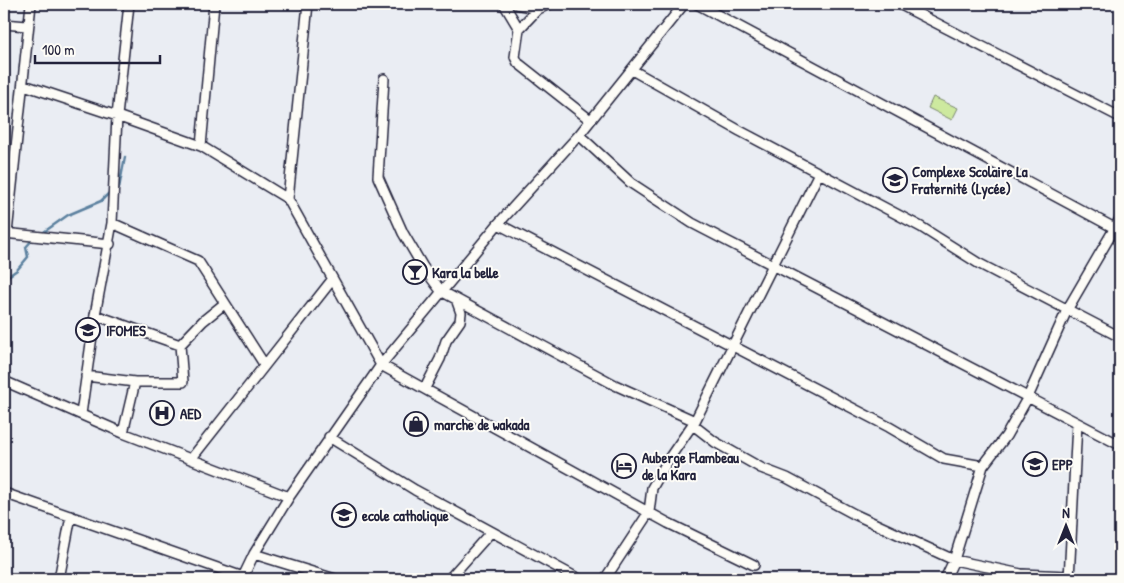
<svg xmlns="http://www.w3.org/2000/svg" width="1124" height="583" viewBox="0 0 1124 583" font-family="'Patrick Hand',sans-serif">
<rect width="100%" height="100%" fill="#eaedf3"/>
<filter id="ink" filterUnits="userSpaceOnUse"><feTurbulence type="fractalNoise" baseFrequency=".02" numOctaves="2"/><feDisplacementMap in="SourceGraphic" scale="10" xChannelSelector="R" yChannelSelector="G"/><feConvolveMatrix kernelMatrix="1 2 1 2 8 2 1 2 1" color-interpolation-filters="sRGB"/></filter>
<g filter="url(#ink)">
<path fill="#cde99f" stroke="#78866d" d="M933,97l25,11 -6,12 -24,-12z"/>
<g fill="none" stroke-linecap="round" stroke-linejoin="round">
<path stroke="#5b819f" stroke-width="2.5" d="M115,189l4,-1 6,-31
M41,234l27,-19 33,-14 9,-9
M4,279l13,-9 11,-13 -2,-10 8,-9"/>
<defs>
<path id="minor" d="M308,4l-20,195 93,166 287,158 86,42
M504,4l15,25 -4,28 3,6 71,56
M515,4l23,5
M697,4l423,227
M899,4l221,113
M4,24l23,2
M519,29l19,-20 12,-5
M632,70l108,61 181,96 57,36 142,74
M384,79l-6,98 25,56 20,34 18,24 174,94 80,36
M24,85l93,31 12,-112
M579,135l52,48 61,40 428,222
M201,146l13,-142
M112,223l86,38 66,103
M498,224l391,203 55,32 39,7
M4,233l106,11
M7,233l24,-229
M95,315l85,30
M86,376l49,6h48l-3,-37 23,-24 21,-17
M4,381l119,52 166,64
M425,388l15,-29 6,-18 14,-20 1,-8 -5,-14
M81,414l14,-99 17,-92 5,-107 84,30 87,53
M693,425l22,17 46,26 26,10 67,36 100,46 67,14 48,2
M123,433l12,-51
M329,437l86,53 164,89
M191,459l141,-179
M4,493l239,84
M254,554l81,25
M59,579l12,-63
M242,579l12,-25 35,-57 92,-132 117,-141 81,-89 105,-131
M449,579l41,-46
M605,579l44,-67 3,-24 18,-31 25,-36 124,-248
M945,579l9,-19 29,-94 23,-30 22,-39 39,-87 53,-91
M1069,579l8,-156"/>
</defs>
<use href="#minor" stroke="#22223b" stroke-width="12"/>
<use href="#minor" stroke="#fdfcf7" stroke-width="9"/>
</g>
</g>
<defs>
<symbol id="school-ring" viewBox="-11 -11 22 22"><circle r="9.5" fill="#fdfcf7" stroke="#22223b" stroke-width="1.5"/><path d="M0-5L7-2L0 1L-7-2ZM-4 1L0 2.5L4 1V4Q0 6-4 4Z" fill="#22223b"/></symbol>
<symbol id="bar-ring" viewBox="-11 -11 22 22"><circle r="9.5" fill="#fdfcf7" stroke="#22223b" stroke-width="1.5"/><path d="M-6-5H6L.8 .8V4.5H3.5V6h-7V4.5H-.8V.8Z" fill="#22223b"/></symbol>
<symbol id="hospital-ring" viewBox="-11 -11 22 22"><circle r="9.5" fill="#fdfcf7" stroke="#22223b" stroke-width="1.5"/><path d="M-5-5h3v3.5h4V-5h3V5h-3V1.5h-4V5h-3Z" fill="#22223b"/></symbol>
<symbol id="shop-ring" viewBox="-11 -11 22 22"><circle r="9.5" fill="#fdfcf7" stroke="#22223b" stroke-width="1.5"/><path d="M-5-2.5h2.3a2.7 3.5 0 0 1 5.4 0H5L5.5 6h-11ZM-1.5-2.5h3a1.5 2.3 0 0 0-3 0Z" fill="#22223b"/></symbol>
<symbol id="hotel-ring" viewBox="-11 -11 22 22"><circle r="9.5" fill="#fdfcf7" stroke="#22223b" stroke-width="1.5"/><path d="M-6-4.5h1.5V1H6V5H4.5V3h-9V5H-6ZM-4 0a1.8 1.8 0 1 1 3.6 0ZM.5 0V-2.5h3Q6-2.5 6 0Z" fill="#22223b"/></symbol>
</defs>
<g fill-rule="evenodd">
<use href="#school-ring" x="881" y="166" width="28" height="28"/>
<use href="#bar-ring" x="401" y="258" width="28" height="28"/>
<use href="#school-ring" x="74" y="316" width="28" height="28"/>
<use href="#hospital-ring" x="148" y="399" width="28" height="28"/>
<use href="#shop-ring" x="402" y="410" width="28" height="28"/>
<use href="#school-ring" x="1021" y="450" width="28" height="28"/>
<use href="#hotel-ring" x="610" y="452" width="28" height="28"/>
<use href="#school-ring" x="330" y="501" width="28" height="28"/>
</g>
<g text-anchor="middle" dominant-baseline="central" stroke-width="4" stroke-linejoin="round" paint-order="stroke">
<g font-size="15" font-weight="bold" fill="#22223b" stroke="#fdfcf7" text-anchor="start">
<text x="912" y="171">Complexe Scolaire La<tspan x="912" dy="17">Fraternité (Lycée)</tspan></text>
<text x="432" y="272">Kara la belle</text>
<text x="106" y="330">IFOMES</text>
<text x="180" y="413">AED</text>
<text x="434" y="424">marche de wakada</text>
<text x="642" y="457">Auberge Flambeau<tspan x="642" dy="17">de la Kara</tspan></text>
<text x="1052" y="464">EPP</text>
<text x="362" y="515">ecole catholique</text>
</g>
</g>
<rect width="1124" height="583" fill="none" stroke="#fdfcf7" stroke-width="20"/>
<rect x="10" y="10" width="1104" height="563" fill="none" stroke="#22223b" stroke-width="2" filter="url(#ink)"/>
<g transform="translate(1066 526)" stroke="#fdfcf7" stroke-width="4" paint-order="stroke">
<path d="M0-4L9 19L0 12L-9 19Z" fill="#22223b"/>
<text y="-8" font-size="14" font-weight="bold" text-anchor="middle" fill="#22223b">N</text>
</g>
<path d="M35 55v8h125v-8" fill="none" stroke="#22223b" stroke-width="2.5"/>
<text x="42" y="55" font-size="15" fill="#22223b" stroke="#fdfcf7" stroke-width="4" paint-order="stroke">100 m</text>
</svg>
